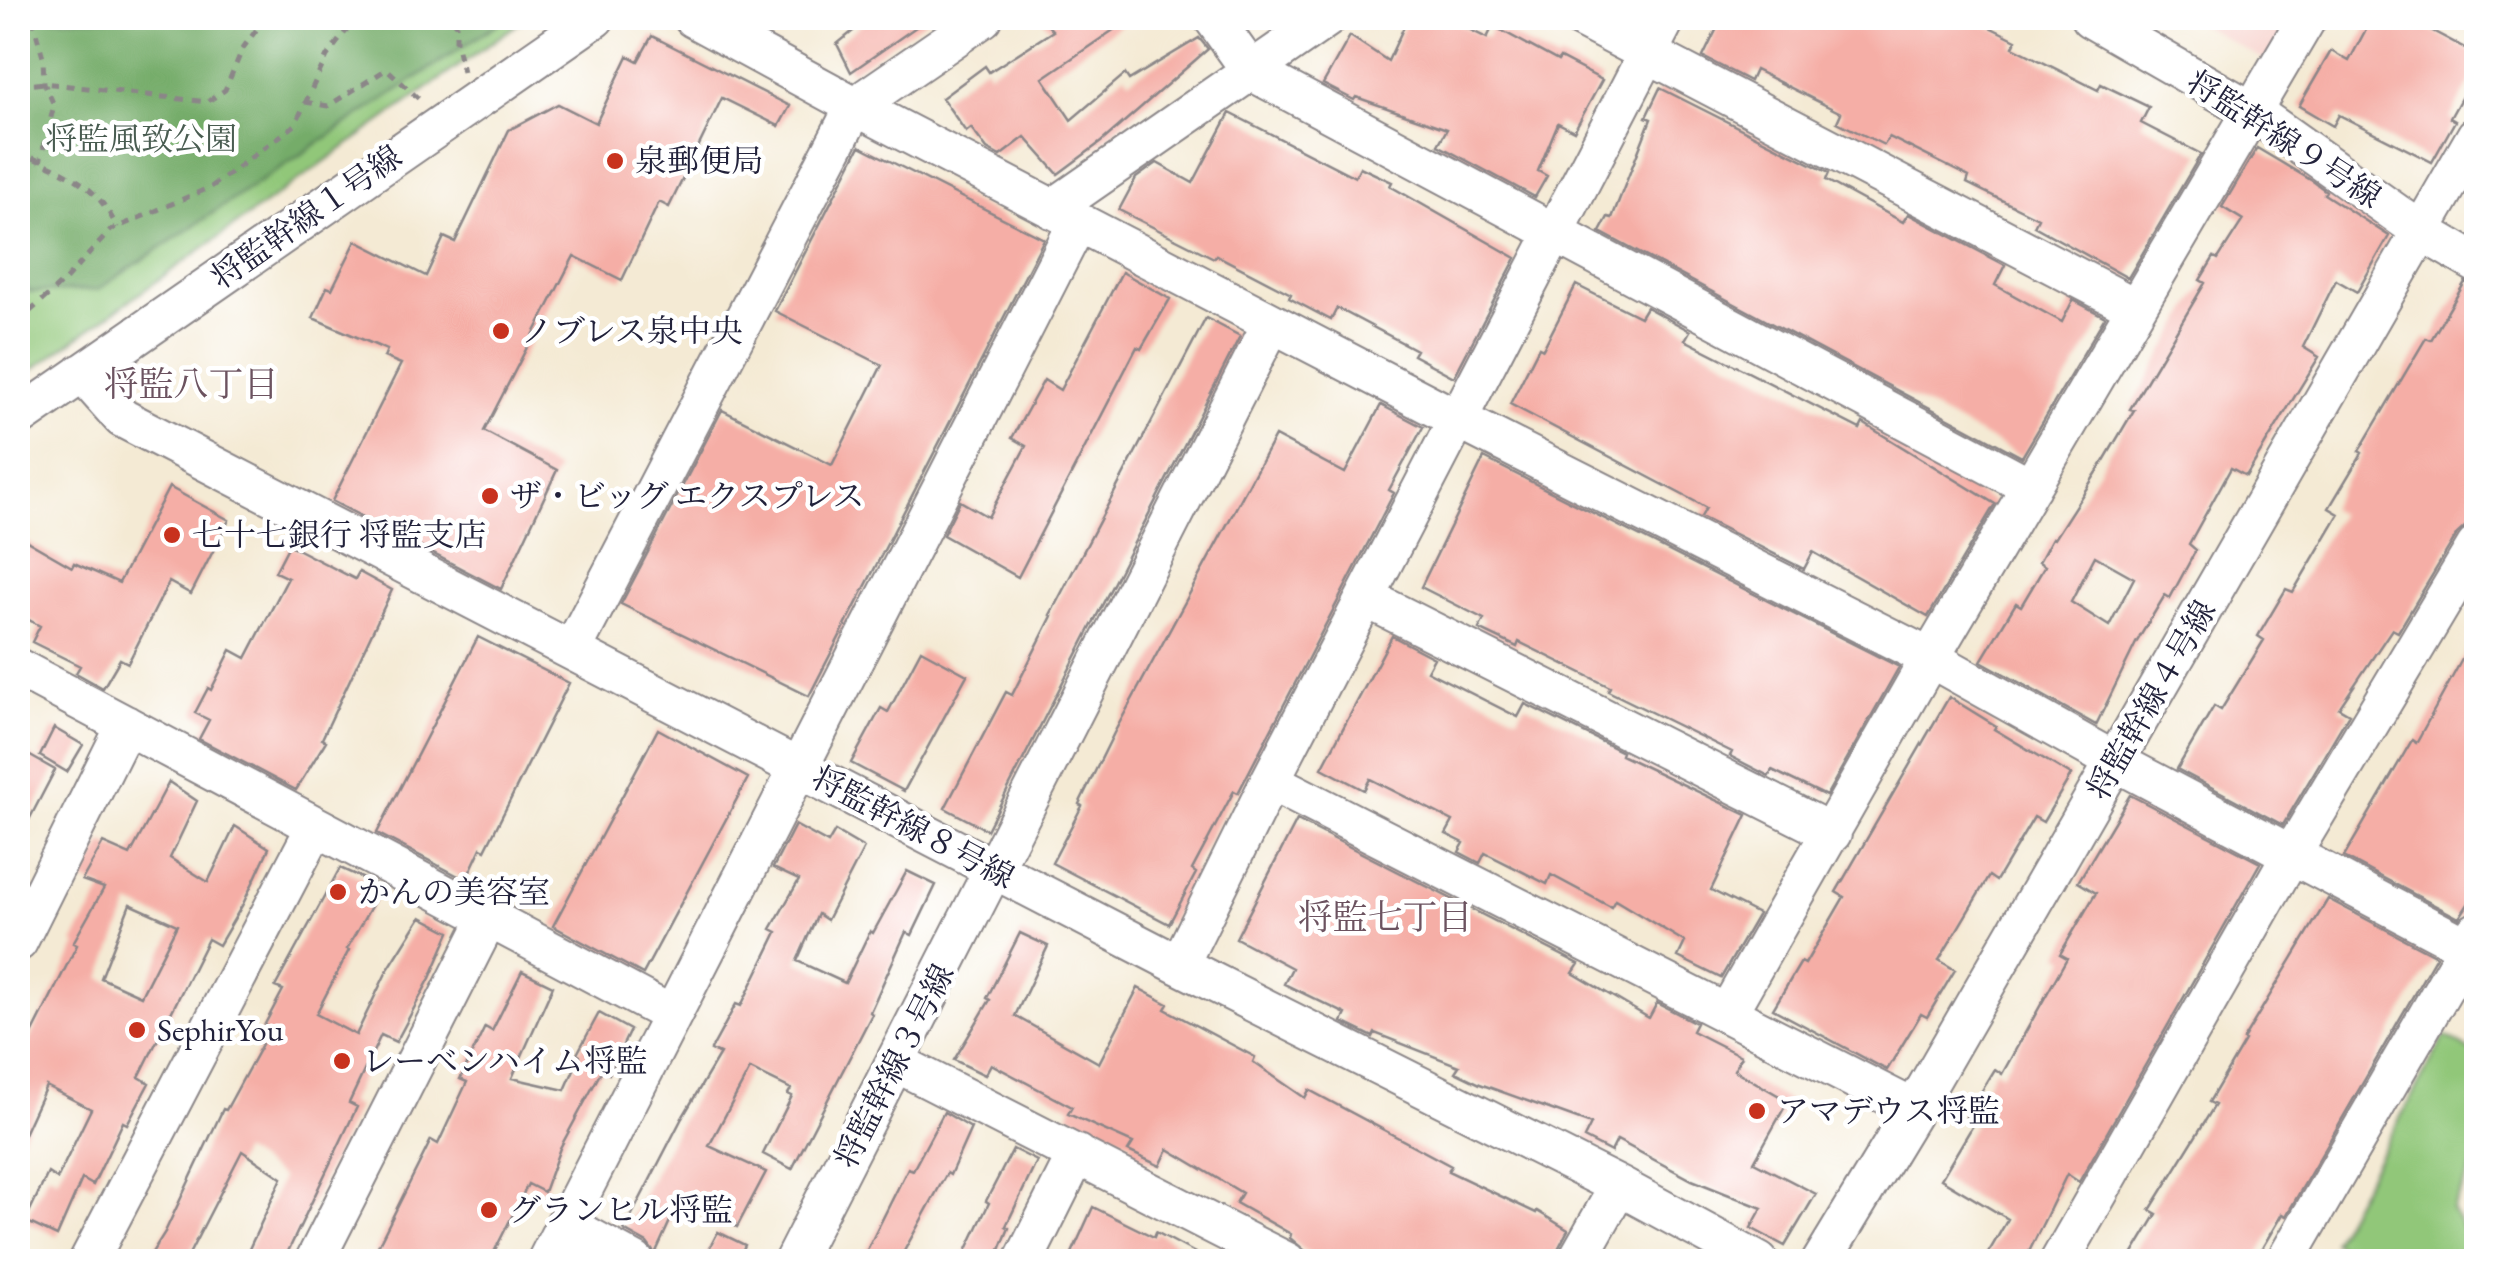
<svg xmlns="http://www.w3.org/2000/svg" width="2494" height="1279" viewBox="0 0 2494 1279" font-family="'EB Garamond','Noto Serif JP',serif">
<rect width="100%" height="100%" fill="#fff"/>
<filter id="ink" filterUnits="userSpaceOnUse"><feTurbulence type="fractalNoise" baseFrequency=".01" numOctaves="2"/><feDisplacementMap in="SourceGraphic" scale="20" xChannelSelector="R" yChannelSelector="G"/><feConvolveMatrix kernelMatrix="1 2 1 2 8 2 1 2 1" color-interpolation-filters="sRGB"/></filter>
<filter id="wash" filterUnits="userSpaceOnUse"><feTurbulence type="fractalNoise" baseFrequency=".0048" numOctaves="4" result="noise"/><feDisplacementMap in="SourceGraphic" scale="40" xChannelSelector="R" yChannelSelector="G"/><feGaussianBlur stdDeviation="2.25" result="paint"/><feColorMatrix in="noise" values="0 0 0 0 0 0 0 0 0 0 0 0 0 0 0 0 0 1.4 0 .05"/><feComposite in="paint" operator="in"/></filter>
<g filter="url(#wash)">
<rect width="100%" height="100%" fill="#f4ead4"/>
<path fill="#f7d0ca" d="M2189,18h126l-33,52z"/>
<path fill="#91c779" stroke="#5a745a" stroke-width="2.5" d="M18,18h508l-508,362z
M2445,1036l31,18v106l-24,50 24,39v12h-117l-26,-20z"/>
<path fill="#74ac69" stroke="#4b6752" stroke-width="2.5" d="M18,18h488l-409,272 -67,2 -12,-13z"/>
<g id="blocks">
<path fill="#f5aea6" fill-rule="evenodd" d="M869,18h60l-78,54 -14,-28z
M1041,18h90l-88,60 28,42 54,-46 4,6 70,-42 9,11 -107,93 -43,32 -33,-37 -25,19 -13,-7 -16,-21 -5,4 -24,-34 43,-32 4,6 64,-41z
M1408,18h38l41,20 6,-12 65,35 2,-3 42,22 -28,51 -16,-8 -20,48 9,5 -12,21 -97,-52 9,-16 -91,-32 -2,3 -31,-16 27,-48 38,25z
M1722,18h249l45,22 -3,7 85,43 3,-6 48,23 -8,16 60,31 -73,124 -94,-52 4,-8 -71,-35 2,-6 -80,-40 -5,8 -47,-23 4,-9 -86,-43 -5,11 -47,-24z
M2372,18h36l68,36v17l-26,47 5,3 -23,41 -93,-47 -6,11 -34,-20 32,-55 18,10z
M652,36l138,70 -11,20 -57,-28 -53,109 -10,-5 -37,78 -48,-24 -90,175 73,39 -56,119 -169,-88 69,-137 -17,-7 3,-7 -74,-32 14,-31 5,2 24,-48 70,35 18,-39 11,5 54,-112 49,-26 38,19 32,-67 10,5z
M1660,88l169,85 -3,7 77,42 5,-8 97,51 -10,20 67,37 11,-22 32,17 -83,140 -422,-225 8,-15 4,1 39,-99 -5,-2z
M1230,113l125,64 5,-10 32,15 -2,4 126,72 -62,119 -41,-22 3,-5 -79,-42 -6,12 -42,-22 2,-4 -75,-39 -2,3 -95,-48 17,-32 21,-15 36,20z
M860,146l184,93 -235,457 -188,-92 101,-194 110,55 50,-100 -107,-54z
M2257,148l57,34 12,9 -2,3 65,42 -32,56 -21,-12 -33,67 16,10 -73,119 -15,-8 -42,76 7,6 -26,48 -5,-3 -29,48 -40,82 -115,-64 35,-58 5,3 24,-40 -6,-4 13,-24 2,1 45,-70 35,-59 -4,-1 75,-126 -5,-3 14,-23 4,2 25,-39 -21,-13zM2095,556l39,22 -25,48 -38,-24z
M1122,272l48,27 -29,50 -4,-2 -119,230 -75,-42 17,-34 28,16 38,-71 -14,-8 32,-58 16,10z
M2465,282l11,3v239l-10,2 -9,8 -59,98 -6,-3 -53,79 10,6 -66,111 -106,-56 37,-63 7,4 43,-70 -6,-4 28,-47 7,3 46,-78 -10,-6 33,-55 -3,-2 67,-113 5,2z
M1576,285l64,32 6,-10 44,24 -5,9 175,89 3,-6 132,81 -67,113 -115,-65 -9,17 -103,-52 5,-9 -10,-6 -186,-98 29,-57 4,2z
M1206,318l34,18 -253,494 -42,-22 61,-116 6,3 40,-79 -2,-1z
M1381,405l42,22 -34,63 5,3 -156,300 -4,-2 -42,79 4,3 -27,51 -117,-61 30,-57 -3,-2 35,-71 161,-297 70,37z
M1484,458l415,209 -73,129 -54,-26 -3,6 -39,-20 2,-4 -124,-61 2,-4 -91,-45 -2,5 -38,-18 5,-10 -63,-32z
M169,487l60,33 -38,74 -22,-12 -41,81 -8,-4 -17,29 -27,-15 4,-7 -48,-24 8,-16 -22,-12v-78l54,31 2,-4 45,20z
M289,545l66,34 4,-7 33,18 -70,149 4,2 -30,49 -97,-51 10,-19 -14,-7 13,-25 3,2 20,-40 15,8 42,-80 -13,-6z
M2476,634v258l-17,26 -115,-61 68,-117 4,3z
M1392,636l42,22 -7,13 91,46 7,-13 97,48 -1,3 126,60 -36,75 47,24 -37,64 -43,-21 7,-15 -70,-42 -4,7 -60,-32 -4,9 -62,-31 -5,10 -21,-11 5,-9 -18,-9 7,-13 -83,-42 -6,11 -42,-22z
M478,637l91,46 -84,167 -4,-2 -15,32 -89,-47z
M921,650l46,25 -63,116 -53,-28 30,-55 7,4z
M1949,697l47,29 -2,3 77,46 -28,47 -9,-5 -38,64 -7,-5 -50,84 16,10 -28,47 -6,-3 -34,56 -114,-61 28,-47 4,2 39,-67 -8,-5z
M54,728l29,17 -16,27 -27,-16z
M658,729l90,49 -105,196 -90,-48z
M25,753l30,17 -37,71v-75z
M169,782l28,19 -27,57 38,24 27,-56 34,22 -26,56 -24,41 -11,-6 -69,138 10,6 -22,41 -4,-2 -30,63 -11,-6 -25,57 -32,-15 23,-48 9,6 34,-70 -45,-23 -28,61v-85l59,-117 -4,-2 31,-55 -22,-8 21,-37 27,12zM130,904l47,21 -36,71 -40,-18z
M2130,795l130,68 -181,319 -12,-8 -43,88h-41l25,-43 -67,-40 34,-57 -9,-5 29,-48 7,5 65,-116 -7,-4 36,-61 -18,-11z
M1297,820l282,144 -6,9 76,45 8,-15 39,20 -4,8 49,25 -7,14 54,31 -34,61 62,32 -31,52 -34,-18 11,-20 -70,-28 -75,-40 -6,12 -27,-14 7,-14 -111,-40 -25,-12 4,-6 -84,-33 -2,4 -31,-15 4,-8 -62,-30 8,-16 -56,-30z
M795,825l33,18 7,-12 29,17 -37,72 -9,-6 -21,47 48,22 25,-52 3,2 34,-62 29,14 -24,50 -6,-3 -36,80 2,2 -80,155 -29,-15 29,-58 -4,-2 3,-5 -41,-20 -41,77 57,26 -29,55 -56,-30 -26,57 -8,-11 -23,-13 58,-112 38,-64 -9,-4 25,-46 5,2 36,-74 -6,-3 28,-49 -26,-12z
M340,868l42,19 -35,62 2,1 -33,64 40,21 31,-64 34,-54 29,15 -20,46 -34,64 -15,-7 -32,68 8,4 -74,155h-40l39,-84 -40,-27 -57,111h-39l19,-30 58,-123 3,1 36,-66 -6,-3 27,-51 -8,-3z
M2328,899l108,57 -150,260 -4,-2 -28,48h-126l29,-48 -7,-4 65,-105 -6,-3 36,-61 -2,-1z
M1020,933l28,13 -33,70 84,47 39,-75 30,16 -3,5 90,48 -2,5 52,36 4,-8 142,76 -3,5 88,42 1,-2 31,19 -17,32h-233l-28,-24 1,-4 -55,-31 6,-10 -74,-44 -8,17 -32,-15 5,-8 -65,-29 4,-7 -81,-43 -6,11 -31,-15 36,-60 -3,-2z
M522,971l31,15 -41,92 53,12 15,-34 -3,-2 22,-41 31,17 -21,44 -7,-4 -42,78 -16,44 -16,-8 -39,78h-94l-20,-10 56,-112 7,4 29,-62 -7,-3 25,-52 7,4z
M944,1112l27,16 -21,47 -3,-2 -49,89h-37l47,-94 5,2z
M1013,1149l24,12 -31,65 3,2 -14,34h-34l28,-59 -3,-2z
M1093,1207l61,30 2,-5 56,30h-144z
M718,1232l27,13 -8,17h-35z"/>
</g>
</g>
<g filter="url(#ink)">
<use href="#blocks" fill-opacity="0" stroke="#8b8688" stroke-width="2.5"/>
<g fill="none" stroke-linecap="round" stroke-linejoin="round">
<defs>
<path id="minor" d="M693,18l162,88 604,314 471,238 186,104 351,185
M1213,18l38,53 780,416
M1580,18l556,290
M2090,18l162,93 169,120 55,32
M1052,209l275,-191
M82,373l40,45 1057,547 440,221 140,76
M18,418l577,-400
M1366,598l466,235
M572,650l283,-544 128,-88
M18,668l654,347
M1270,781l644,328
M18,942l108,-217
M1179,965l91,-184 396,-763
M1728,1012l202,-354 377,-640
M897,1063l390,199
M565,1224l70,38
M88,1262l228,-436
M314,1262l175,-345
M546,1262l532,-1040
M793,1262l479,-939
M1023,1262l54,-108
M1576,1262l43,-76
M1821,1262l93,-153 562,-973
M2059,1262l232,-407 185,-309
M2285,1262l191,-330"/>
</defs>
<use href="#minor" stroke="#8b8688" stroke-width="42"/>
<path stroke="#8b8688" stroke-width="5" stroke-dasharray="8 8" stroke-linecap="butt" d="M32,18l11,39 1,26 10,22 -14,57
M456,18v23l7,31
M18,86l26,-3 163,19 18,-12 18,-42 22,-30
M305,102l23,4 59,-37 33,31
M18,151c43,21 78,29 99,77
M18,322l46,-41 47,-51 100,-43 84,-62 32,-69 29,-38"/>
<use href="#minor" stroke="#fff" stroke-width="38"/>
</g>
</g>
<g fill="#c8321e" stroke="#fff" stroke-width="4">
<circle cx="615" cy="161" r="10"/>
<circle cx="501" cy="331" r="10"/>
<circle cx="490" cy="496" r="10"/>
<circle cx="172" cy="535" r="10"/>
<circle cx="338" cy="892" r="10"/>
<circle cx="137" cy="1030" r="10"/>
<circle cx="342" cy="1061" r="10"/>
<circle cx="1757" cy="1111" r="10"/>
<circle cx="489" cy="1210" r="10"/>
</g>
<g text-anchor="middle" dominant-baseline="central" stroke-width="9" stroke-linejoin="round" paint-order="stroke">
<g font-size="32" fill="#495c51" stroke="#fff">
<text x="141" y="139">将監風致公園</text>
</g>
<g font-size="32" fill="#22223b" stroke="#fff">
<text transform="translate(2284 139) rotate(33)">将監幹線９号線</text>
<text transform="translate(306 217) rotate(-35)">将監幹線１号線</text>
<text transform="translate(2151 700) rotate(-60)">将監幹線４号線</text>
<text transform="translate(913 827) rotate(28)">将監幹線８号線</text>
<text transform="translate(894 1066) rotate(-63)">将監幹線３号線</text>
</g>
<g font-size="32" fill="#22223b" stroke="#fff" text-anchor="start">
<text x="635" y="161">泉郵便局</text>
<text x="521" y="331">ノブレス泉中央</text>
<text x="510" y="496">ザ・ビッグ エクスプレス</text>
<text x="192" y="535">七十七銀行 将監支店</text>
<text x="358" y="892">かんの美容室</text>
<text x="157" y="1030">SephirYou</text>
<text x="362" y="1061">レーベンハイム将監</text>
<text x="1777" y="1111">アマデウス将監</text>
<text x="509" y="1210">グランヒル将監</text>
</g>
<g font-size="35" fill="#6c5360" stroke="#fff">
<text x="191" y="383">将監八丁目</text>
<text x="1385" y="916">将監七丁目</text>
</g>
</g>
<rect width="2494" height="1279" fill="none" stroke="#fff" stroke-width="60"/>
</svg>
